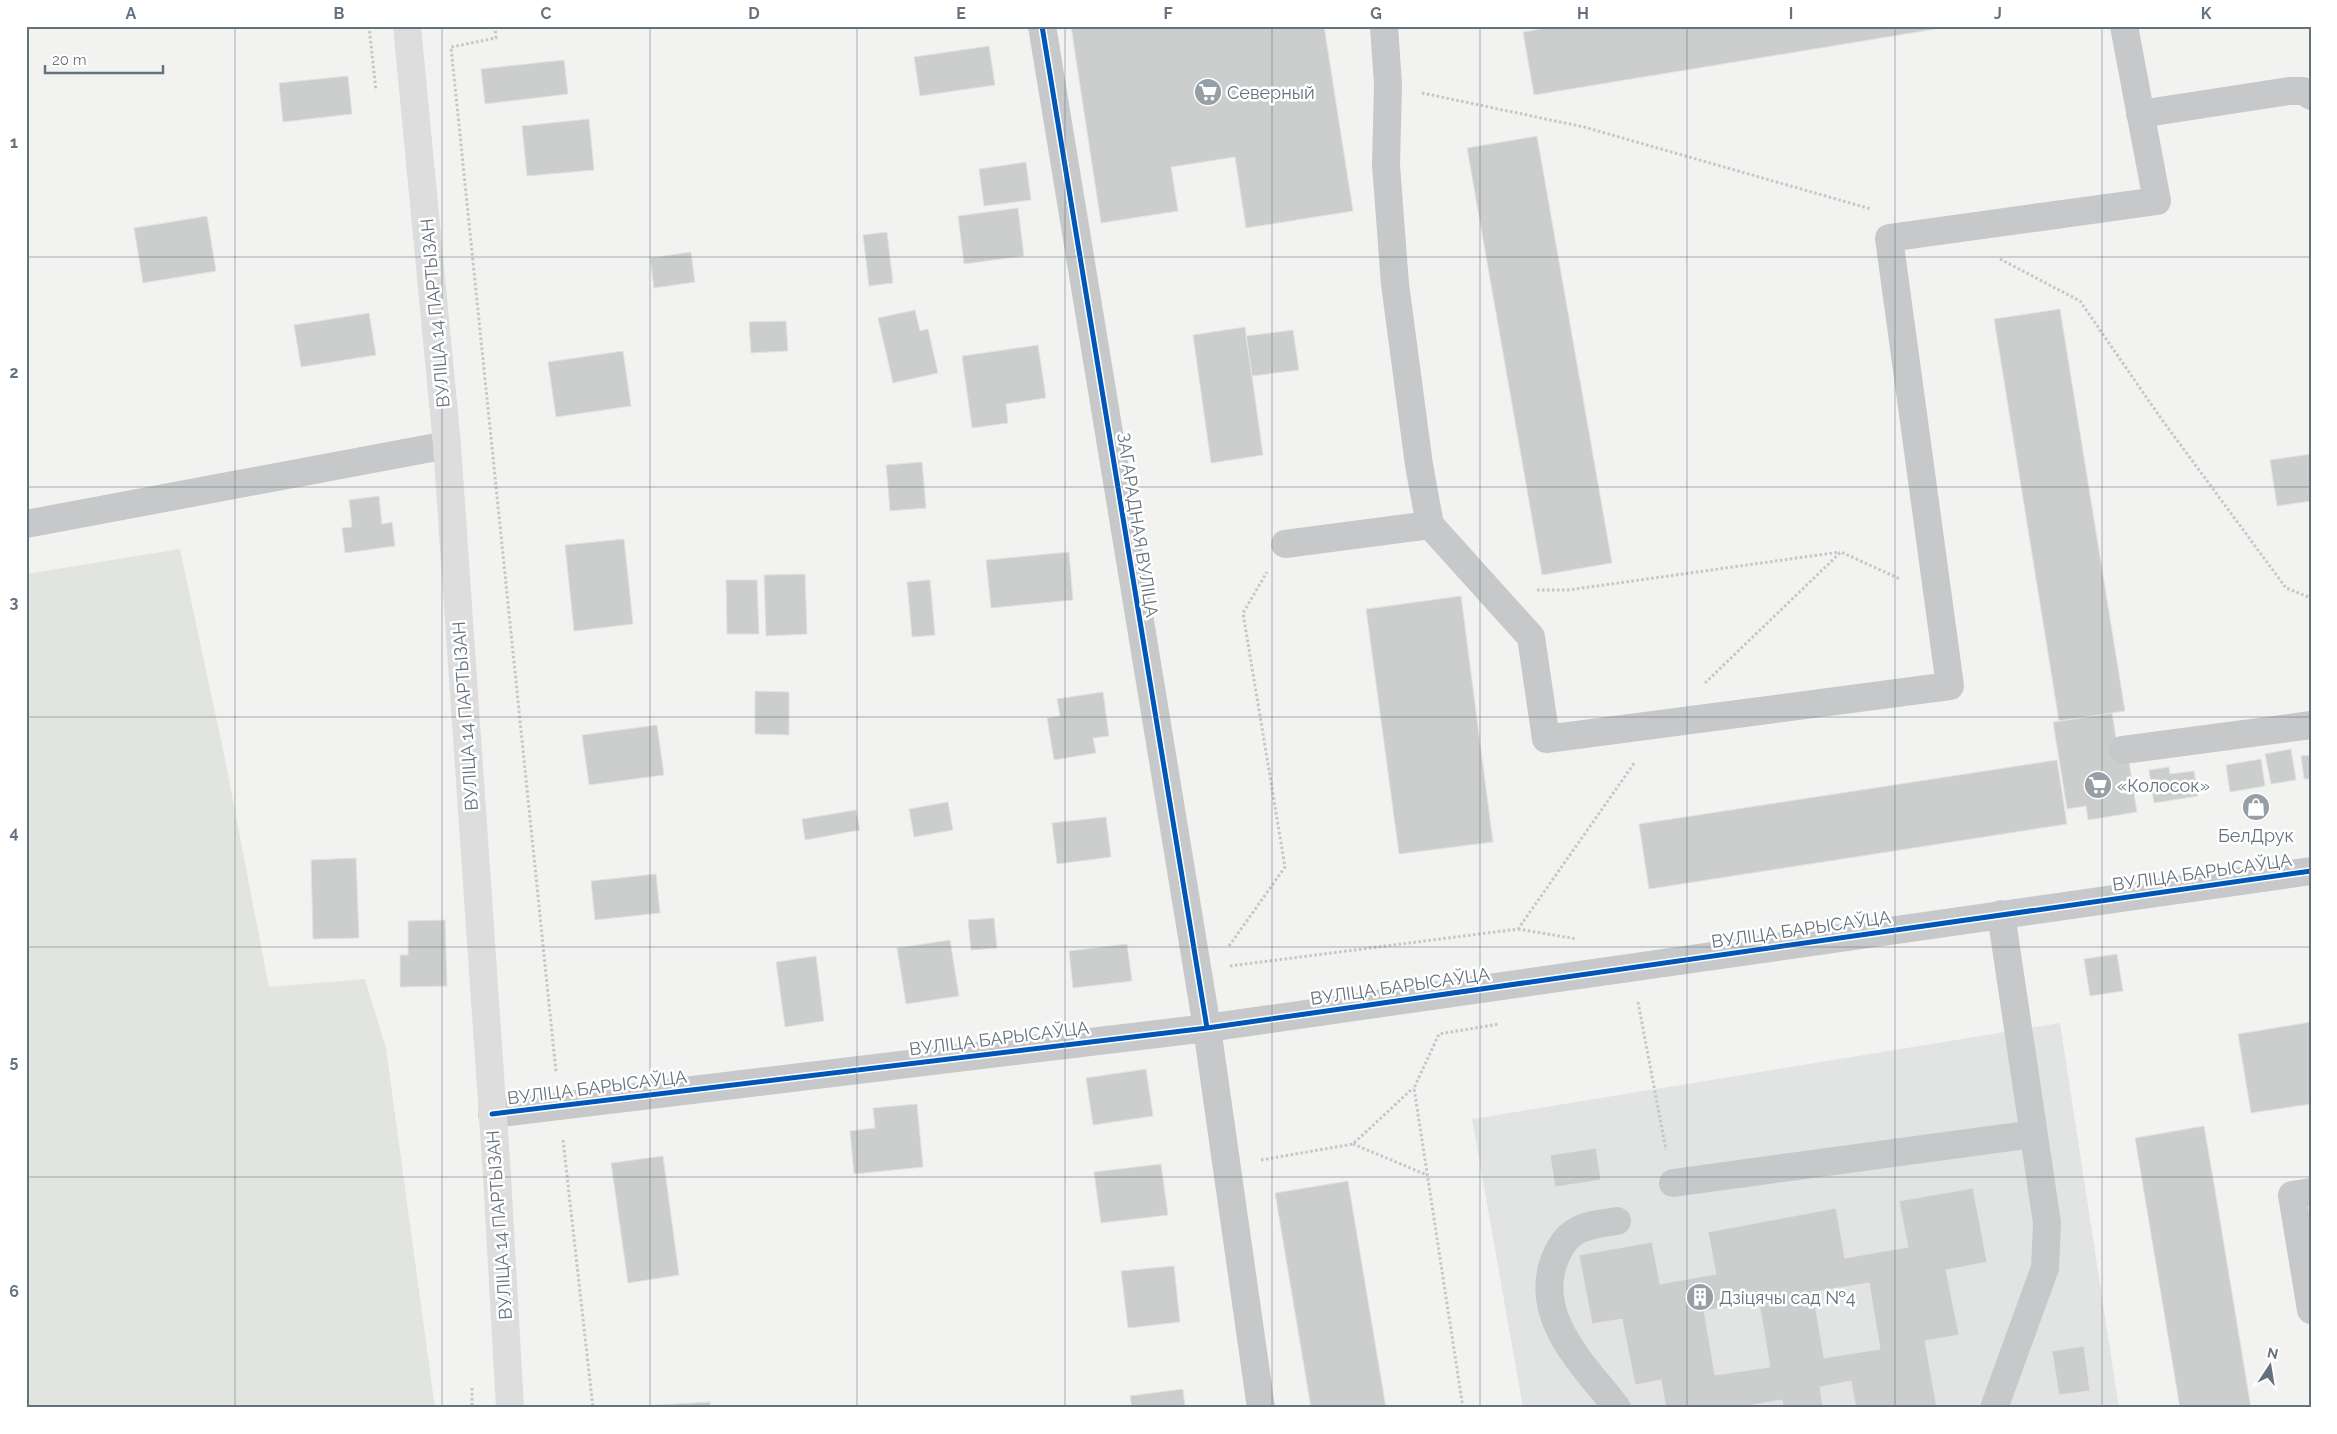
<svg xmlns="http://www.w3.org/2000/svg" width="2337" height="1434" viewBox="0 0 2337 1434" font-family="Raleway,sans-serif">
<rect width="100%" height="100%" fill="#f2f3f1"/>
<path fill="#e2e4e3" d="M2060,1023l59,385h-596l-51,-289z"/>
<path fill="#e2e5df" d="M180,549l44,205 45,233 96,-8 21,69 49,360h-409v-834z"/>
<path fill="#cccdcd" stroke="#e2e2e1" fill-rule="evenodd" d="M1071,26h253l29,185 -107,17 -11,-71 -64,10 7,44 -77,12z
M1558,26h396l-420,69 -11,-63z
M989,46l6,39 -75,11 -6,-39z
M564,60l4,34 -83,10 -4,-35z
M348,76l4,38 -69,8 -4,-39z
M589,119l5,51 -67,6 -5,-50z
M1537,136l75,427 -70,12 -75,-427z
M1026,162l5,38 -47,6 -5,-37z
M1018,208l6,48 -60,8 -6,-48z
M207,216l9,55 -73,12 -9,-55z
M887,232l6,51 -24,3 -6,-51z
M691,252l4,30 -41,6 -4,-30z
M2060,309l65,402 -66,10 -65,-402z
M915,310l5,21 8,-2 10,44 -45,10 -15,-65z
M369,313l7,42 -75,12 -7,-42z
M786,321l2,30 -37,2 -2,-31z
M1245,327l18,128 -52,8 -18,-128z
M1293,330l6,40 -47,6 -6,-40z
M1038,345l8,53 -40,6 2,19 -36,5 -10,-72z
M623,351l8,55 -75,11 -8,-55z
M2311,454v47l-34,5 -7,-46z
M922,462l4,46 -36,3 -4,-46z
M379,496l3,28 10,-2 3,24 -50,7 -3,-25 10,-1 -3,-27z
M624,539l9,85 -59,7 -9,-86z
M1069,552l4,48 -82,8 -5,-48z
M805,574l2,60 -41,2 -2,-61z
M726,580h31l2,54h-32z
M930,580l5,55 -23,2 -5,-55z
M1461,596l32,246 -94,12 -33,-245z
M755,691l34,1v43l-34,-1z
M1103,692l6,44 -16,2 3,15 -42,7 -7,-42 13,-2 -3,-17z
M2112,713l8,50 9,-1 8,50 -49,8 -2,-14 -19,3 -14,-87z
M657,725l7,50 -75,10 -7,-50z
M2291,749l5,31 -25,4 -6,-30z
M2311,755v24h-7l-3,-23z
M2261,759l4,27 -35,6 -4,-27z
M2057,760l10,64 -418,65 -10,-65z
M2169,767l1,7 24,-3 4,25 -44,7 -5,-33z
M948,802l5,28 -39,7 -5,-28z
M856,810l4,20 -55,10 -3,-21z
M1106,817l5,40 -54,7 -5,-41z
M356,858l3,80 -46,1 -2,-79z
M656,874l4,39 -65,7 -4,-39z
M994,918l3,30 -26,2 -3,-30z
M445,920l2,66 -47,1v-32h8v-34z
M950,940l9,56 -53,8 -9,-56z
M1127,944l5,37 -59,7 -4,-37z
M2117,954l6,37 -33,5 -6,-37z
M816,956l8,65 -39,6 -9,-65z
M2311,1022v82l-60,9 -13,-79z
M1146,1069l7,47 -60,9 -7,-47z
M917,1104l6,63 -69,7 -4,-43 25,-3 -2,-20z
M2204,1126l11,64 36,218h-71l-45,-270z
M1596,1148l5,32 -46,7 -5,-32z
M663,1156l16,119 -51,8 -17,-120z
M1161,1164l7,51 -67,8 -7,-51z
M1348,1181l38,227h-75l-36,-215z
M1973,1188l14,74 -41,8 13,65 -34,6 12,67h-81l-5,-27 -31,6 3,21h-39l-2,-8 -29,5 1,3h-88l-5,-28 -26,5 -13,-66 -30,5 -13,-69 73,-13 8,42 56,-10 -8,-42 128,-24 9,50 63,-11 -9,-46zM1869,1283l11,66 -56,9 -11,-66zM1759,1302l11,65 -55,8 -11,-64z
M1174,1266l6,56 -52,6 -7,-57z
M2084,1346l6,45 -31,4 -7,-44z
M1183,1389l2,19h-53l-2,-12z
M710,1402v6h-70v-2z"/>
<g fill="none" stroke-linecap="round" stroke-linejoin="round">
<path stroke="#c5c6c6" stroke-width="3" stroke-dasharray="2.5 2.5" stroke-linecap="butt" d="M369,26l7,65
M495,26l1,12 -45,9 105,1025
M1422,93l162,34 287,82
M2000,259l80,42 80,116 126,171 25,10
M1537,590h31l272,-38
M1705,683l136,-131 59,27
M1518,929l59,10
M1229,946l56,-79 -42,-254 24,-41
M1230,966l288,-37 117,-167
M1638,1002l28,148
M563,1140l30,268
M1353,1144l74,31
M1261,1160l92,-16 60,-56
M472,1388v20
M1463,1408l-49,-320 25,-54 60,-10"/>
<path stroke="#c7c8c9" stroke-width="28" d="M1042,26l165,1002 54,380
M1384,26l4,59 -2,80 9,119 24,181 11,60
M2140,114l149,-23h14l8,5
M26,524l421,-79
M1285,544l145,-19 101,112 15,102 404,-53 -61,-448 268,-37 -33,-175
M2123,750l188,-25
M492,1114l715,-86 1104,-157
M1673,1183l360,-49
M2311,1192l-19,3 19,115
M1617,1221c-34,5 -52,7 -64,43 -18,57 33,103 64,144
M1994,1408l51,-140 2,-45 -46,-309"/>
<path stroke="#ddd" stroke-width="28" d="M407,26l40,419 50,731 13,232"/>
<defs>
<path id="cycleway" d="M1042,26l165,1002
M492,1114l715,-86 1104,-157"/>
</defs>
<use href="#cycleway" stroke="#fff" stroke-width="8"/>
<use href="#cycleway" stroke="#0057b8" stroke-width="5"/>
</g>
<path fill="none" stroke="#65727e" stroke-width="1" stroke-opacity="0.55" d="M235,26v1382M442,26v1382M650,26v1382M857,26v1382M1065,26v1382M1272,26v1382M1480,26v1382M1687,26v1382M1895,26v1382M2102,26v1382M26,257h2285M26,487h2285M26,717h2285M26,947h2285M26,1177h2285"/>
<defs>
<symbol id="supermarket-disc" viewBox="-11 -11 22 22"><circle r="9.5" fill="#969fa6" stroke="#fff"/><path d="M-6-5.5h2.5l.6 2H6L4.5 2H-2.5L-4.4-4H-6ZM-1.5 3.2a1.3 1.3 0 1 0 .1 0ZM3 3.2a1.3 1.3 0 1 0 .1 0Z" fill="#fff"/></symbol>
<symbol id="shop-disc" viewBox="-11 -11 22 22"><circle r="9.5" fill="#969fa6" stroke="#fff"/><path d="M-5-2.5h2.3a2.7 3.5 0 0 1 5.4 0H5L5.5 6h-11ZM-1.5-2.5h3a1.5 2.3 0 0 0-3 0Z" fill="#fff"/></symbol>
<symbol id="building-disc" viewBox="-11 -11 22 22"><circle r="9.5" fill="#969fa6" stroke="#fff"/><path d="M-4-6H4V6H1V3H-1V6H-4ZM-2.5-4.3h1.7v1.8h-1.7ZM.8-4.3h1.7v1.8H.8ZM-2.5-1h1.7V.8h-1.7ZM.8-1h1.7V.8H.8Z" fill="#fff"/></symbol>
</defs>
<g fill-rule="evenodd">
<use href="#supermarket-disc" x="1192" y="76" width="32" height="32"/>
<use href="#supermarket-disc" x="2082" y="769" width="32" height="32"/>
<use href="#shop-disc" x="2240" y="791" width="32" height="32"/>
<use href="#building-disc" x="1684" y="1281" width="32" height="32"/>
</g>
<g text-anchor="middle" dominant-baseline="central" stroke-width="5" stroke-linejoin="round" paint-order="stroke">
<g font-size="18" fill="#65727e" stroke="#fff" text-anchor="start">
<text x="1227" y="92">Северный</text>
<text x="2117" y="785">«Колосок»</text>
<text x="2256" y="835" text-anchor="middle">БелДрук</text>
<text x="1719" y="1297">Дзіцячы сад №4</text>
</g>
<g font-size="18" fill="#65727e" stroke="#fff">
<text transform="translate(435 313) rotate(-95)">ВУЛІЦА 14 ПАРТЫЗАН</text>
<text transform="translate(1138 525) rotate(81)">ЗАГАРАДНАЯ ВУЛІЦА</text>
<text transform="translate(465 716) rotate(-94)">ВУЛІЦА 14 ПАРТЫЗАН</text>
<text transform="translate(2202 872) rotate(-8)">ВУЛІЦА БАРЫСАЎЦА</text>
<text transform="translate(1801 929) rotate(-8)">ВУЛІЦА БАРЫСАЎЦА</text>
<text transform="translate(1400 986) rotate(-8)">ВУЛІЦА БАРЫСАЎЦА</text>
<text transform="translate(999 1038) rotate(-7)">ВУЛІЦА БАРЫСАЎЦА</text>
<text transform="translate(597 1087) rotate(-7)">ВУЛІЦА БАРЫСАЎЦА</text>
<text transform="translate(499 1225) rotate(-94)">ВУЛІЦА 14 ПАРТЫЗАН</text>
</g>
</g>
<rect width="2337" height="1434" fill="none" stroke="#ffffff" stroke-width="55"/>
<g transform="translate(2270 1366) rotate(12)" stroke="#ffffff" stroke-width="4" paint-order="stroke">
<path d="M0-4L9 19L0 12L-9 19Z" fill="#65727e"/>
<text y="-8" font-size="14" font-weight="bold" text-anchor="middle" fill="#65727e">N</text>
</g>
<path d="M45 65v8h118v-8" fill="none" stroke="#65727e" stroke-width="2.5"/>
<text x="52" y="65" font-size="15" fill="#65727e" stroke="#ffffff" stroke-width="4" paint-order="stroke">20 m</text>
<rect x="28" y="28" width="2282" height="1378" fill="none" stroke="#65727e" stroke-width="2"/>
<g font-size="16" text-anchor="middle" font-weight="bold" fill="#65727e">
<text x="131" y="19">A</text>
<text x="339" y="19">B</text>
<text x="546" y="19">C</text>
<text x="754" y="19">D</text>
<text x="961" y="19">E</text>
<text x="1168" y="19">F</text>
<text x="1376" y="19">G</text>
<text x="1583" y="19">H</text>
<text x="1791" y="19">I</text>
<text x="1998" y="19">J</text>
<text x="2206" y="19">K</text>
<text x="14" y="148">1</text>
<text x="14" y="378">2</text>
<text x="14" y="608">3</text>
<text x="14" y="838">4</text>
<text x="14" y="1067">5</text>
<text x="14" y="1297">6</text>
</g>
</svg>
